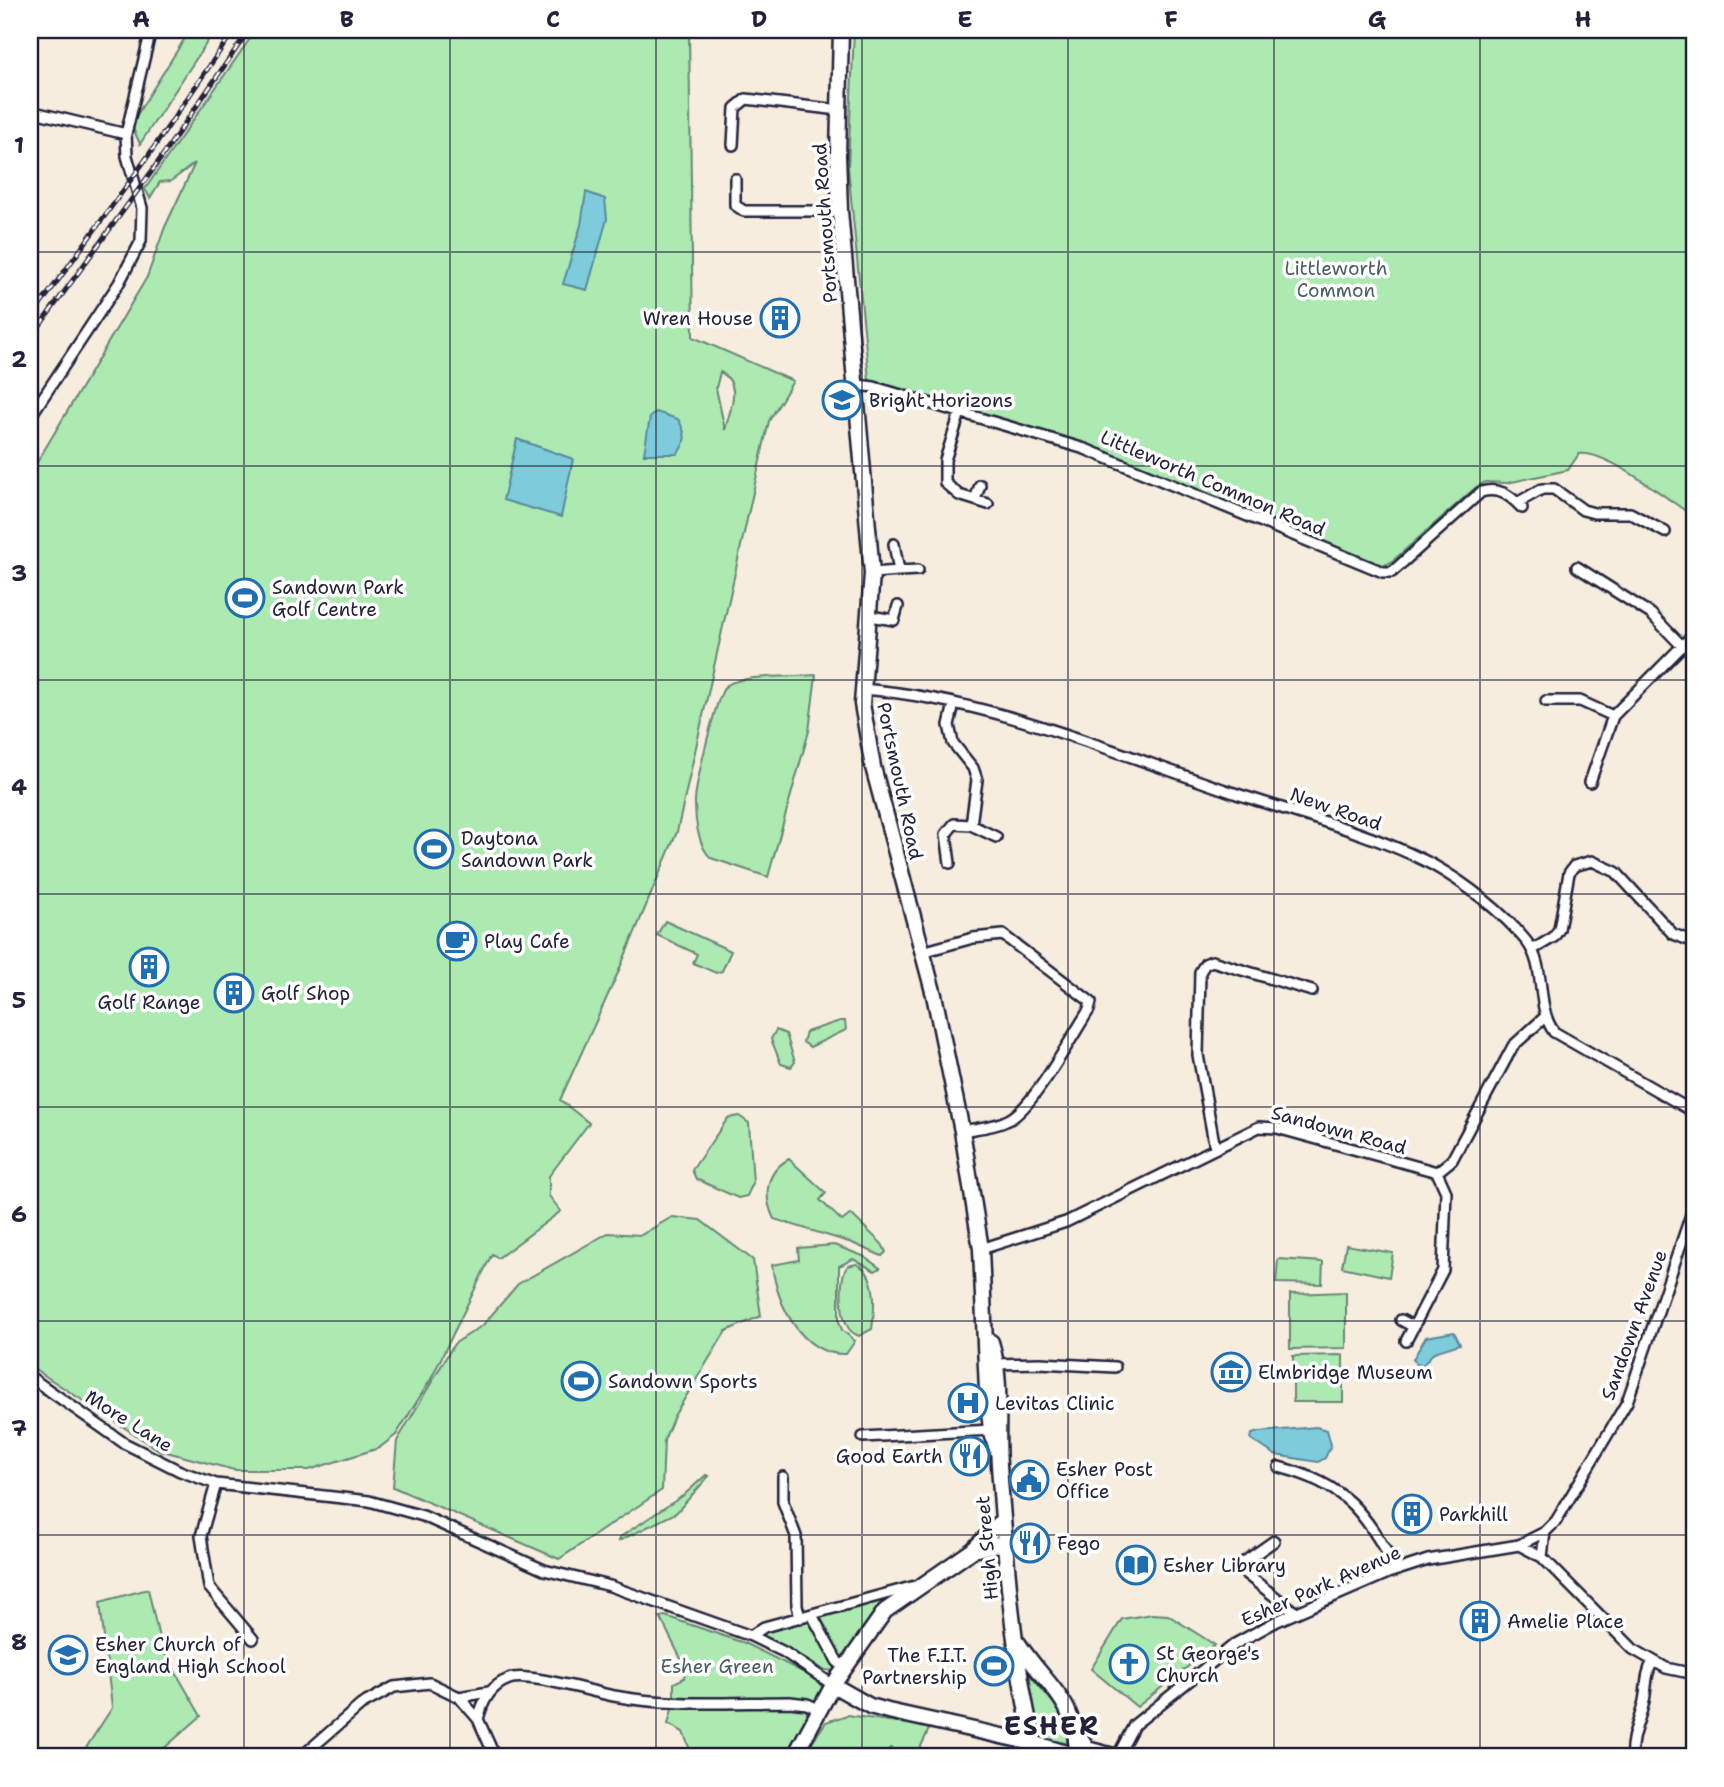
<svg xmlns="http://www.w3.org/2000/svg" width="1724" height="1787" viewBox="0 0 1724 1787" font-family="'Shantell Sans',sans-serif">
<rect width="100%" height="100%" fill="#f6eddf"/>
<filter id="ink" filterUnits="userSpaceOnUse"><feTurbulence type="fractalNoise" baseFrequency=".0143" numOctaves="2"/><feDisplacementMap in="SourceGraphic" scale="14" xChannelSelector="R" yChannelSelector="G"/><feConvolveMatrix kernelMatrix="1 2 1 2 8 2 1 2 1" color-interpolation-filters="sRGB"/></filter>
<g filter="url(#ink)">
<path fill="#aceab2" stroke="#678676" stroke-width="2" fill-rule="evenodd" d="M190,30h25l-75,114 -9,-20z
M256,30h433l4,307 100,44 -24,40 -92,411 -60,143 -57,125 29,23 -40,53v20l12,15 -63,47 -6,-4 -61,125 -35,56 -17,13 -70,22h-75l-75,-20 -129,-84v-892l117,-197 18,-50 30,-64 -24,18 -11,1 -10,16 -5,-9zM720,372c23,12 10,37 5,58l-9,-42z
M854,30h840v487c-25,-17 -87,-67 -115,-63l-11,16 -61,13 -22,-1 -10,6 -78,69 -9,7 -12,1 -293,-122 -214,-63 -21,-213z
M816,675l-7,56 -41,146 -57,-19c-13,-12 -16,-38 -16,-56 0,-16 21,-105 30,-115 12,-13 72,-10 91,-12z
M665,921l66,30 -9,20 -6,2 -23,-10 4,-9 -40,-19z
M840,1021h5l1,9 -36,17 -7,-5 3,-10z
M776,1030l10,4 9,28 -4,5 -10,-3 -10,-25z
M739,1116l10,7 4,60 -6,13 -9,2 -42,-19 -4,-9 36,-52z
M789,1159l37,34 -6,7 22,21 9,-7 31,30 4,8 -4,4 -30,-13 -78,-24c-11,-22 -9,-47 15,-60z
M672,1217l28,3 53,40 8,56 -35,15 -52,85 -10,24 -2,50 -103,69 -166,-72 4,-46 57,-97 29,-19 35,-41 90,-51 33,2z
M834,1245l29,11 17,12 -5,3 -22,-12 -14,7v55l3,9 13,11 -9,13c-46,2 -69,-52 -74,-89l27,-5 -1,-12z
M1346,1245l47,8 -4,24 -47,-10z
M1278,1259l45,3 -1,22 -46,-1z
M856,1264c22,8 19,46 16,65l-13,7c-5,-2 -10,-5 -12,-11 -7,-12 -8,-50 1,-59z
M1346,1292v56l-56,1v-55z
M1343,1355v47h-50v-46z
M706,1475l3,1 -33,37 -57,28 1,-4 64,-42z
M148,1589l13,58 40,69 -47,41h-74l32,-49 -12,-106z
M904,1591l-60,70 -3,-1 -21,-44z
M1152,1614l16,1 47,30 -78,62 -46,-38 31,-50z
M665,1616l79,27 73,36 6,10 -5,11 -144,-2v-15l10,-5 1,-11 -25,-50z
M807,1620l30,45 -1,6 -12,-1 -61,-35 1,-4z
M1029,1674l29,34 12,30 -4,5 -22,-4 -4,-4 -13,-58z
M791,1705l14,4 3,6 -22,42h-93l-10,-25 -15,-8 5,-18z
M847,1715l83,12 -14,30h-7l-18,-9 -12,9h-77l24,-35z"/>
<path fill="#7eccdb" stroke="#59889b" stroke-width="2" d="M586,192l19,7 2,20 -20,71 -24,-6 18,-59z
M656,412l22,7c8,14 10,22 -1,35h-33l6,-37z
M517,439l56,20 -12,58 -58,-17z
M1454,1332l6,12 -26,8 -11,13 -7,-1 -3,-5 13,-22z
M1316,1427l11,3 4,15 -6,13 -7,4 -43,-7 -24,-16 1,-5 7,-2z"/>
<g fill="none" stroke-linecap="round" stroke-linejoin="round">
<defs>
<path id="minor" d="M30,111l96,23
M733,145l2,-37 11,-9 93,11
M735,179v26l9,6h96
M858,385l16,2 211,62 298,123h9l89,-80c17,-5 28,2 41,16
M960,413l-15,47v23l14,12 29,9
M30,417l89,-134 22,-42 1,-33 -15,-52 -1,-22 25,-104
M975,500l5,-15
M1517,503l25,-14h12l29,21 11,3h36l35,19
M1577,567l74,47 31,32
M899,571l19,-1
M872,573l27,-2 -5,-27
M870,616l24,4 4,-14
M862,689c128,10 251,63 372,104 61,20 143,42 199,72 32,18 70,47 94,77 20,26 8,64 27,90l140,80
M1546,701h34l33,15
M954,704l-5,21 4,18 20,25 4,12 -6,45
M1590,782l23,-66 81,-82
M950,863l-4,-29 8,-10 17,1 25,12
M1532,950l22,-13 5,-8 10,-56 5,-7 18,-5 24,11 57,62 21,8
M922,952l51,-14 30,-3 88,67 -2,8c-17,26 -55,96 -79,109 -14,8 -33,9 -48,12
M1215,1148l-17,-93 2,-83 5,-8 7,-3 100,30
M981,1249l85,-27 193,-95 18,1 160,44 15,-12 61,-114 33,-30
M1401,1320l13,7
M1406,1341l37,-71 3,-78 -9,-20
M995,1364l45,-1 75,4
M30,1377l94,66 56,28 36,13 153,17 54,15 121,54 66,16 141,50 33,16 49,33
M863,1437l128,-7
M1279,1467c68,18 84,44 118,103
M783,1477v25l13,34 1,69 3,13
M216,1484l-15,52 8,51 44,52
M1274,1541l-37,26 59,46
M1519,1545l26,-13 11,-11 71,-119 67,-196
M1542,1557l3,-25
M812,1615l25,46 8,7
M751,1636l13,-9 151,-41
M459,1697l19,22
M301,1757l60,-52 33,-18 36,-4 29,14 30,-5
M495,1757l-17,-38c5,-18 12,-33 31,-40 18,-7 83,13 105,17 58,11 118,6 176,6l17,2 14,6
M1117,1757l17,-32 101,-81 42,-23 111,-48 40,-13 91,-15 23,12 91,92 33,19 28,6
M1632,1757c-2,-21 8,-36 12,-56 3,-15 1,-26 9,-40"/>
<path id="tertiary" d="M1692,30l2,2"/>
<path id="primary" d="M841,30l-3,125 2,56 32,362 -10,131 11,63 61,228 28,136 19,118 6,142 4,39 7,23
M991,1342c12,40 5,82 8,123 7,98 14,197 38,292
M974,1549l29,-29
M1018,1643c29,45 59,56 59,114
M833,1685l37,21 18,5 145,32 46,14
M1078,1735l9,14 30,8
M794,1757l39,-72 52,-74 88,-61 26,-6 7,4"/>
</defs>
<use href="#minor" stroke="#22223b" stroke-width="14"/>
<use href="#tertiary" stroke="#22223b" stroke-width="16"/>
<use href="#primary" stroke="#22223b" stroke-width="19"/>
<use href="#minor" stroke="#fff" stroke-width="9"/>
<use href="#tertiary" stroke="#fff" stroke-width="10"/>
<use href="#primary" stroke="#fff" stroke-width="14"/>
<defs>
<path id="rail" d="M30,319l116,-160 88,-129
M30,339l122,-168 97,-141"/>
</defs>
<use href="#rail" stroke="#22223b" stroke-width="5"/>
<use href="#rail" stroke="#fff" stroke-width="2.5" stroke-dasharray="8" stroke-linecap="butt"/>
</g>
</g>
<path fill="none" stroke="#22223b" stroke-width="2" stroke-opacity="0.55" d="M244,30v1727M450,30v1727M656,30v1727M862,30v1727M1068,30v1727M1274,30v1727M1480,30v1727M30,252h1664M30,466h1664M30,680h1664M30,894h1664M30,1107h1664M30,1321h1664M30,1535h1664"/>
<defs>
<symbol id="building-ring" viewBox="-11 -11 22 22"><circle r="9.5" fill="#fff" stroke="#1f6fb2" stroke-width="1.5"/><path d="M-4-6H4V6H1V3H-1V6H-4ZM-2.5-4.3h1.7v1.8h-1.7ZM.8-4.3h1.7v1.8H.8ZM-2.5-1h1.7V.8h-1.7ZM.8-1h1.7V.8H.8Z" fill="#1f6fb2"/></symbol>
<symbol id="school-ring" viewBox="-11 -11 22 22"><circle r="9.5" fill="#fff" stroke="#1f6fb2" stroke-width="1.5"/><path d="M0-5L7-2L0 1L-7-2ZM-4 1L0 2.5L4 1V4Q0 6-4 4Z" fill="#1f6fb2"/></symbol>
<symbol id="stadium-ring" viewBox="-11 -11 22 22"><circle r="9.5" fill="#fff" stroke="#1f6fb2" stroke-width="1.5"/><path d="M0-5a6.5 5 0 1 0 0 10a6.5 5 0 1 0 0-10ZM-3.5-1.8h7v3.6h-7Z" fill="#1f6fb2"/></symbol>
<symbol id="cafe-ring" viewBox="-11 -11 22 22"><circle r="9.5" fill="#fff" stroke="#1f6fb2" stroke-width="1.5"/><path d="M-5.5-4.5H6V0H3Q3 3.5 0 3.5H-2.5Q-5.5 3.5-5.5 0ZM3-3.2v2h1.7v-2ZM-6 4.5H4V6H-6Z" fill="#1f6fb2"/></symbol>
<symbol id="museum-ring" viewBox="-11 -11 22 22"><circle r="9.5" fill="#fff" stroke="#1f6fb2" stroke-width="1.5"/><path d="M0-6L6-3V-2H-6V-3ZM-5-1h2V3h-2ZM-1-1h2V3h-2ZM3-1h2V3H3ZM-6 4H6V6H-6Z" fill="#1f6fb2"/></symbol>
<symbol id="hospital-ring" viewBox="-11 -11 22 22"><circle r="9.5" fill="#fff" stroke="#1f6fb2" stroke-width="1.5"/><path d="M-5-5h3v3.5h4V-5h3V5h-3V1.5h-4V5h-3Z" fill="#1f6fb2"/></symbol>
<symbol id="restaurant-ring" viewBox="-11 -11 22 22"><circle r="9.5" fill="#fff" stroke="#1f6fb2" stroke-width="1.5"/><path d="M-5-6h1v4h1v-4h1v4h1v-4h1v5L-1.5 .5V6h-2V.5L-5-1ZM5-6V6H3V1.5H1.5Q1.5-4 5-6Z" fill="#1f6fb2"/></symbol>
<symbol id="civic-ring" viewBox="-11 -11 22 22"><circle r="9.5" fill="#fff" stroke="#1f6fb2" stroke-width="1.5"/><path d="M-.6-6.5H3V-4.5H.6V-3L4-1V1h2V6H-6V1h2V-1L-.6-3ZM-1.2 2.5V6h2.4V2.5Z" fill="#1f6fb2"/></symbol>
<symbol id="library-ring" viewBox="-11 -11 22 22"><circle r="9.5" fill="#fff" stroke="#1f6fb2" stroke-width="1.5"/><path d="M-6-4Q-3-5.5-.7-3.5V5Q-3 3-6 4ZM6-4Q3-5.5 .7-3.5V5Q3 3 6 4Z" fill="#1f6fb2"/></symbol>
<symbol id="church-ring" viewBox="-11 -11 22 22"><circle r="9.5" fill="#fff" stroke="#1f6fb2" stroke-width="1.5"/><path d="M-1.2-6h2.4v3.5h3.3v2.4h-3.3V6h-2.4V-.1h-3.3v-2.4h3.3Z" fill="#1f6fb2"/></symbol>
</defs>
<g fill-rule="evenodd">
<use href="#building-ring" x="758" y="296" width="44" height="44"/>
<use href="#school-ring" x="820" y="378" width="44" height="44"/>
<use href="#stadium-ring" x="223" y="576" width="44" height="44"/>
<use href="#stadium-ring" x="412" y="827" width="44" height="44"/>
<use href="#cafe-ring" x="435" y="919" width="44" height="44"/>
<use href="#building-ring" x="127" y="945" width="44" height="44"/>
<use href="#building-ring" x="212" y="971" width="44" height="44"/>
<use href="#museum-ring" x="1209" y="1350" width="44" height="44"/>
<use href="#stadium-ring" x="559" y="1359" width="44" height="44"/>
<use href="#hospital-ring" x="946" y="1381" width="44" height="44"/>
<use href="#restaurant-ring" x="948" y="1434" width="44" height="44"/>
<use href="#civic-ring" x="1007" y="1458" width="44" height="44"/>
<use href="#building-ring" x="1390" y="1492" width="44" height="44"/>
<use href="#restaurant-ring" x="1008" y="1521" width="44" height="44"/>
<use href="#library-ring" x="1114" y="1543" width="44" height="44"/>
<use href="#building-ring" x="1458" y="1599" width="44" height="44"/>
<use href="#school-ring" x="46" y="1633" width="44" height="44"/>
<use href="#church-ring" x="1107" y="1642" width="44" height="44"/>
<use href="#stadium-ring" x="972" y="1644" width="44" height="44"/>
</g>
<g text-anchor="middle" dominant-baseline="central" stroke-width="7" stroke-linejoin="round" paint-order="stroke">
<g font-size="19" fill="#22223b" stroke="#fff">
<text transform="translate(825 223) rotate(-94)">Portsmouth Road</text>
<text transform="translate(1213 483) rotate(23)">Littleworth Common Road</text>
<text transform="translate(900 781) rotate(78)">Portsmouth Road</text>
<text transform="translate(1336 809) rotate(19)">New Road</text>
<text transform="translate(1339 1130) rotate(15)">Sandown Road</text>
<text transform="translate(1634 1325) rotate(-70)">Sandown Avenue</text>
<text transform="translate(129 1421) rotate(32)">More Lane</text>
<text transform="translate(987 1548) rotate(-95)">High Street</text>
<text transform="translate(1321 1586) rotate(-24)">Esher Park Avenue</text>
</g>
<g font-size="19" fill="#4b5e5f" stroke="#fff">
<text x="1336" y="268">Littleworth<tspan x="1336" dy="22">Common</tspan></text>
<text x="717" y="1666">Esher Green</text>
</g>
<g font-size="19" fill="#22223b" stroke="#fff" text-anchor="start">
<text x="753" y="318" text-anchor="end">Wren House</text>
<text x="869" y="400">Bright Horizons</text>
<text x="272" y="587">Sandown Park<tspan x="272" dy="22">Golf Centre</tspan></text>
<text x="461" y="838">Daytona<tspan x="461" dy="22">Sandown Park</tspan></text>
<text x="484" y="941">Play Cafe</text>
<text x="261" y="993">Golf Shop</text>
<text x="149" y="1002" text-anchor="middle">Golf Range</text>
<text x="1258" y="1372">Elmbridge Museum</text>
<text x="608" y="1381">Sandown Sports</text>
<text x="995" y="1403">Levitas Clinic</text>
<text x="943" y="1456" text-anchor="end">Good Earth</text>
<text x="1056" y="1469">Esher Post<tspan x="1056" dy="22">Office</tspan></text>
<text x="1439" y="1514">Parkhill</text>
<text x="1057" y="1543">Fego</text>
<text x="1163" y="1565">Esher Library</text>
<text x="1507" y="1621">Amelie Place</text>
<text x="95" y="1644">Esher Church of<tspan x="95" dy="22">England High School</tspan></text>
<text x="1156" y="1653">St George's<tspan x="1156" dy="22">Church</tspan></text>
<text x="967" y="1655" text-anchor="end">The F.I.T.<tspan x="967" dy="22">Partnership</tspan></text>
</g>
<g font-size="26" font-weight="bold" letter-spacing="2" fill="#22223b" stroke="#fff">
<text x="1052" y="1725">ESHER</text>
</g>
</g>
<rect width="1724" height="1787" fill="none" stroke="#fff" stroke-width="77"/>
<rect x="38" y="38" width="1648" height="1710" fill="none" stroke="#22223b" stroke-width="2.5"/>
<g font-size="23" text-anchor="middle" font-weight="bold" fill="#22223b">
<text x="141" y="27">A</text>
<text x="347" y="27">B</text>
<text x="553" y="27">C</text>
<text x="759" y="27">D</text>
<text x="965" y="27">E</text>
<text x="1171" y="27">F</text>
<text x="1377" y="27">G</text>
<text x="1583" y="27">H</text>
<text x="19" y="153">1</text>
<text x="19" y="367">2</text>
<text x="19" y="581">3</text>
<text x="19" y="795">4</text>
<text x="19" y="1008">5</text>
<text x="19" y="1222">6</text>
<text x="19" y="1436">7</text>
<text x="19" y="1650">8</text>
</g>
</svg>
